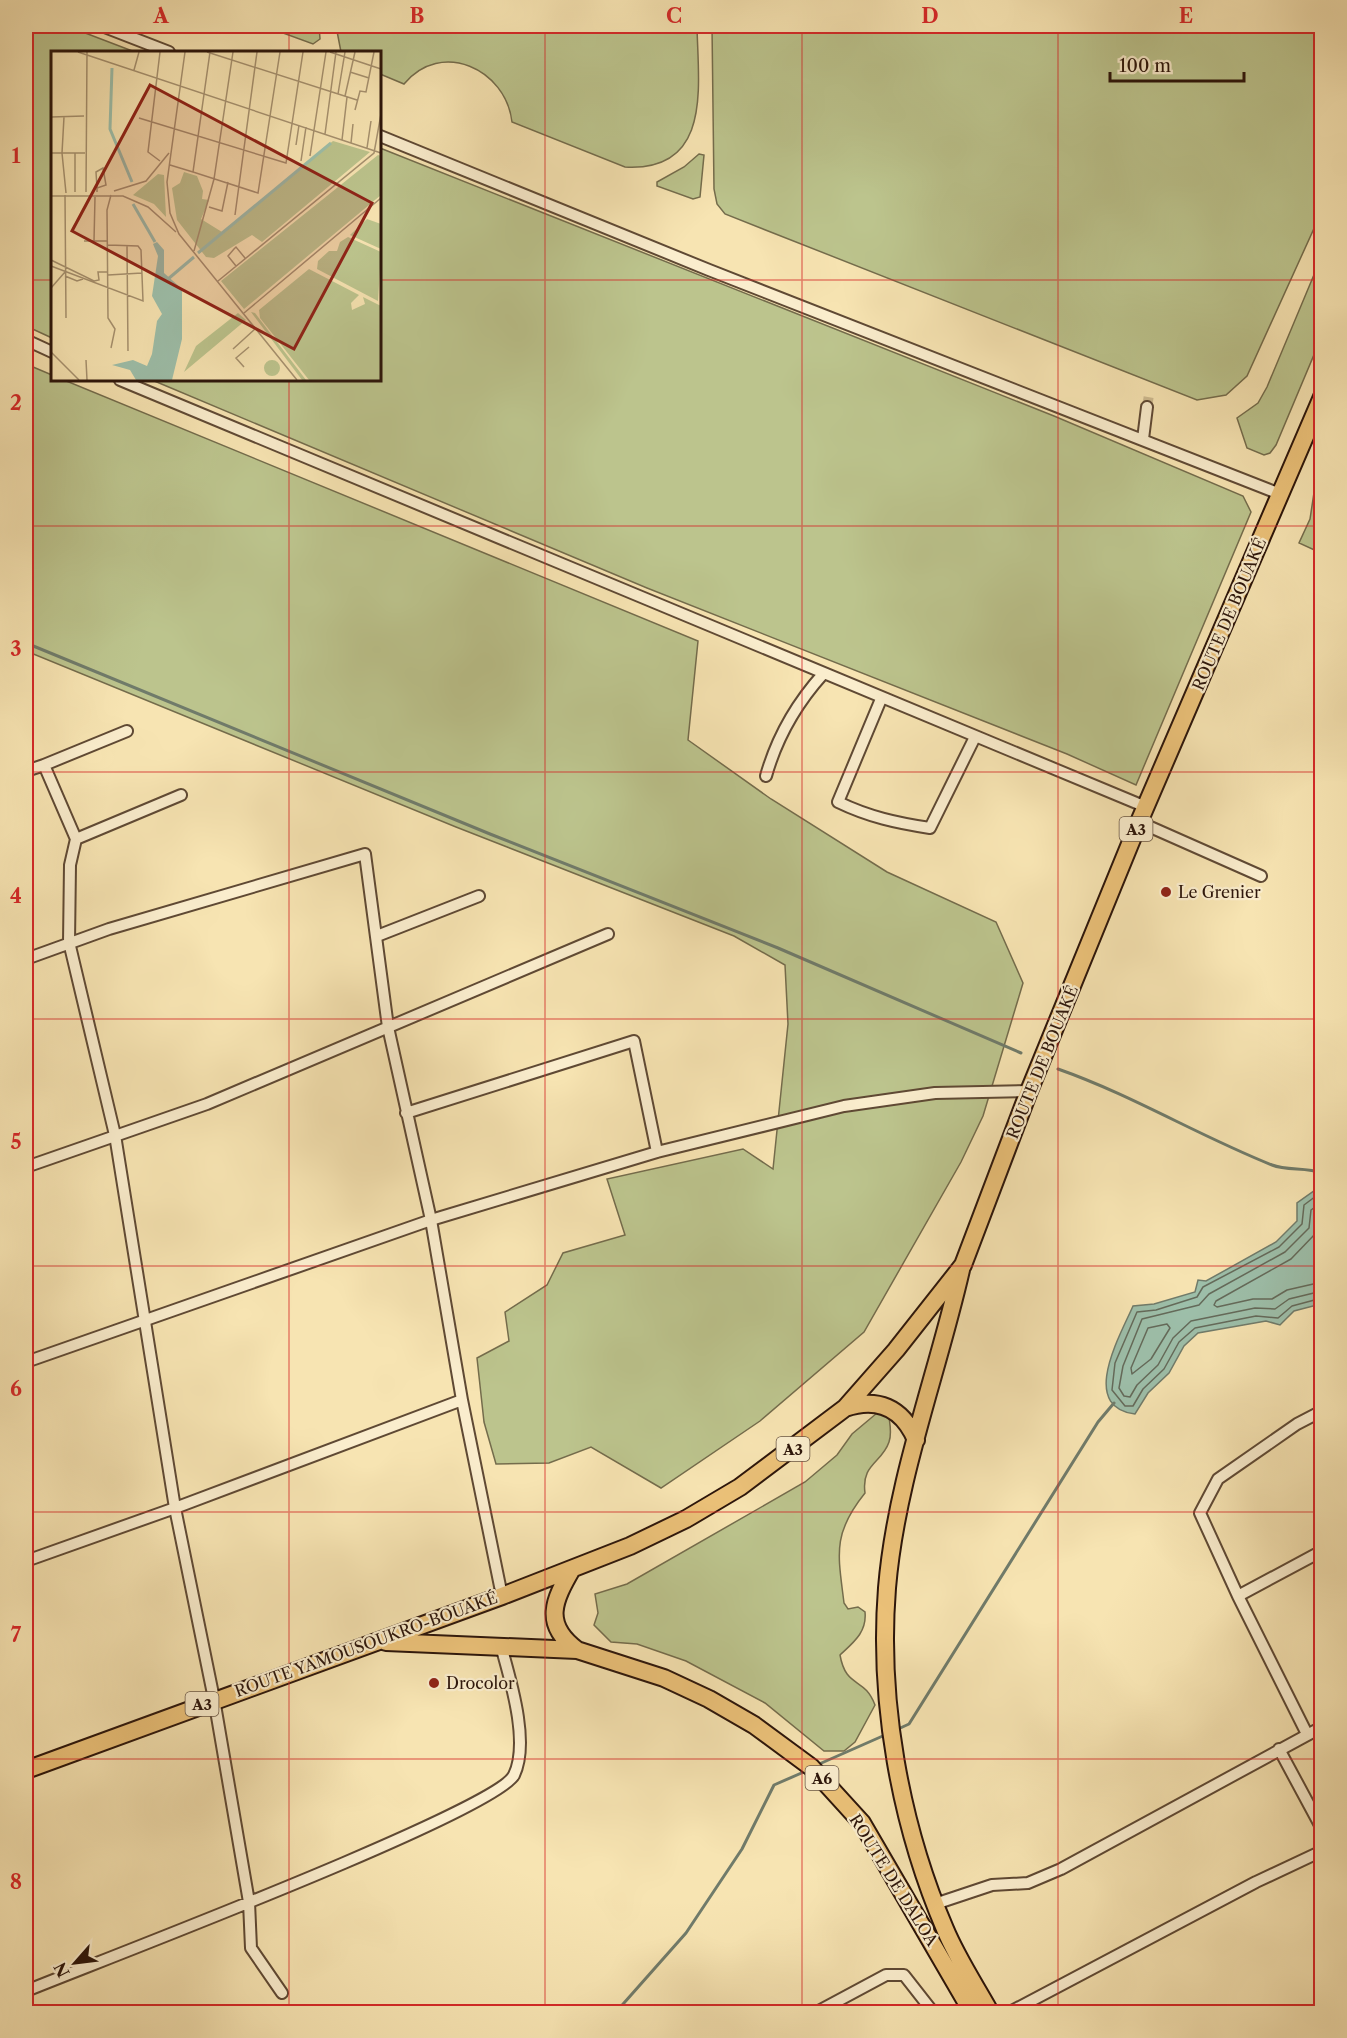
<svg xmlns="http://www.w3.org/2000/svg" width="1347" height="2038" viewBox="0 0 1347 2038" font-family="'Libre Caslon Text',serif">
<rect width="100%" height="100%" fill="#f7e4b2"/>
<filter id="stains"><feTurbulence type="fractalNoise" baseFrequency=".00333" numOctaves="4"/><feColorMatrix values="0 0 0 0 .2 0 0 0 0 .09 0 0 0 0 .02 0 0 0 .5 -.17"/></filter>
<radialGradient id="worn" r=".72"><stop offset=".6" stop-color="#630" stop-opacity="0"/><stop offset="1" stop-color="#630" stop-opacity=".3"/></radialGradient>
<path fill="#bcc48d" stroke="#746c4c" stroke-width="1.5" d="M26,26h41l68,26h-83v286l-26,-12z
M264,26h55l1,13 -7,5z
M336,26h361c1,59 16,146 -72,141l-113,-45c-6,-53 -71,-83 -108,-38l-24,-10v-22h-39z
M712,26h609v187l-74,163 -21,19 -29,5 -472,-186 -8,-10 -3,-15z
M380,148l674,268 189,80 8,16 -115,273 -69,-31 -420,-166 -495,-208h228z
M699,154l5,1 -4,42 -7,2 -36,-13v-4l27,-15z
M1321,258v80l-45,107 -6,8 -6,2 -17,-7 -10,-30 21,-15 9,-16z
M26,364l26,11v5h12l634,261 -10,99 83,59 116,73 109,50 27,61 -40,133 -22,46 -97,170 -104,89 -99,67 -70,-41 -42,16 -53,1 -12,-42 -7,-64 32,-17 -4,-29 42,-27 16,-32 62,-18 -18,-56 136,-30 30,20 15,-145 -3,-59 -51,-29 -278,-109 -430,-176z
M1319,460l3,1 -1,92 -22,-10 11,-24z
M877,1413l12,4c1,8 3,17 0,25 -7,21 -28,22 -24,51 -33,41 -27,61 -21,110l4,6 10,-2 7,5c2,20 -11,30 -25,43 6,34 24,21 35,50l-20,37 -11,9h-20l-59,-48 -79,-42 -49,-17 -26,-2 -17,-17 4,-12 -3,-19 32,-10 178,-102 32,-27 15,-21z"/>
<path fill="#9dbfaa" stroke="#707b6a" stroke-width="1.5" d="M1321,1104v200l-27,7 -14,14 -14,-4 -68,12 -14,13 -15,27 -21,20 -13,21c-57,-7 -14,-80 -2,-108l21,-2 41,-12 3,-12 8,1 70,-39 21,-21v-18l18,-13z"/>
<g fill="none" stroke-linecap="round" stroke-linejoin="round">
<path stroke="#646a5a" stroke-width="1.5" d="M1322,1168l-2,25 -16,12 -2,19 -23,23 -76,40 -6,10 -41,13 -19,2 -22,51 -3,27 13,16h8l10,-17 21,-20 15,-27 16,-14 61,-12 22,2 14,-12 30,-8
M1322,1202l-11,8 -2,18 -24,24 -76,42 -10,11 -57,14 -19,47 -4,22 5,8 6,1 7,-12 21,-20 15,-27 18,-17 64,-13 20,1 14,-10 33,-8
M1322,1213l-6,20 -25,26 -75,42 -2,4 3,2 36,-8h19l15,-9 35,-8
M1167,1324l3,4 -19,31 -19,15 -1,-6 17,-40z"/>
<path stroke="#707b6a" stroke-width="3" d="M26,643l464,191 288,114 243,105
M1058,1069c74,26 141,67 214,96 15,6 34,2 50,8
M896,1730l13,-6 189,-302 16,-19
M817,1765l68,-30
M616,2012l70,-79 56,-84 32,-64 32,-14"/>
<path stroke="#cebb90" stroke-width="10" stroke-dasharray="10 5" stroke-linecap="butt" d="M1147,407l2,-12"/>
<defs>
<path id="minor" d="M102,26l67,26
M380,136l329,134 571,224
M26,340l26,12
M120,380l1026,427
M1143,439l4,-32
M881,699l-43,103c31,15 59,21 92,26l45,-91
M44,765l83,-34
M26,771l18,-6 32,74 -6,26 -1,77 46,193 60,373 39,191 35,203 2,46 31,45
M766,776c11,-39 30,-72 57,-102
M1139,822l122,54
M76,839l105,-44
M377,936l102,-40
M26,959l83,-30 256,-75 23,173 43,193 31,180 -287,108 -149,53
M406,1113l228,-72 23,111
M26,1167l181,-63 401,-170
M26,1362l405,-142 226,-68 187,-46 91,-13 94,-2
M462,1400l40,196
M1238,1596l84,-45
M1307,1734l-69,-138 -38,-83 18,-34 79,-55 25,-13
M1279,1749l43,80
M935,1904l57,-19 36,-2 33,-14 261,-142
M26,1991c63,-26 471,-180 488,-216 16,-33 -4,-96 -13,-129
M817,2012l69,-37h18l29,37
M1010,2012l246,-130 66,-31"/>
<path id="trunk" d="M961,1270c-24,105 -65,210 -74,318 -9,113 13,236 58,341 12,29 30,56 45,83
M845,1408c32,-11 57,-1 71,32
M572,1569c-18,31 -30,55 5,81
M386,1642l191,8 87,28 45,21 45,26 57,42 51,56 110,189
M26,1770l476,-174 128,-50 56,-27 54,-32 105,-79 51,-58 67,-85 66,-174 110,-269 183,-425"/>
</defs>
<use href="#minor" stroke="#5f4934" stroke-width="14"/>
<use href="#trunk" stroke="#2c150a" stroke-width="20"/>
<use href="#minor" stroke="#faedcd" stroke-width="10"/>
<use href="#trunk" stroke="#ecc279" stroke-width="16"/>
</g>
<path fill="none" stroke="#d62828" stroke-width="1.5" stroke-opacity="0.55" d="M289,26v26M545,26v1986M802,26v1986M1058,26v1986M26,280h26M380,280h942M289,380v1632M26,526h1296M26,772h1296M26,1019h1296M26,1266h1296M26,1512h1296M26,1759h1296"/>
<g fill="#8f2418" stroke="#faedcd" stroke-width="2">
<circle cx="1166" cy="892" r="6"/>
<circle cx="434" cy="1683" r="6"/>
</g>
<g text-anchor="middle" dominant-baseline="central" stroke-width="4.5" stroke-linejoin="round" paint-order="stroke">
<g fill="#faedcd" stroke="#6a5644" stroke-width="1.5">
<rect x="1119.5" y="817" width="33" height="24" rx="4.5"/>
<rect x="776.5" y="1437" width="33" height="24" rx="4.5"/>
<rect x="185.5" y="1692" width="33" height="24" rx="4.5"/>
<rect x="805.5" y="1766" width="33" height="24" rx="4.5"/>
</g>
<g font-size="15" font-weight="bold" fill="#2c150a">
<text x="1136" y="829">A3</text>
<text x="793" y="1449">A3</text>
<text x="202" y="1704">A3</text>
<text x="822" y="1778">A6</text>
</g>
<g font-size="16" fill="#2c150a" stroke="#faedcd">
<text transform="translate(1229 614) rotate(-67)">ROUTE DE BOUAKÉ</text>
<text transform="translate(1042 1062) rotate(-68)">ROUTE DE BOUAKÉ</text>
<text transform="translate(366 1644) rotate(-20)">ROUTE YAMOUSOUKRO-BOUAKÉ</text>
<text transform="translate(894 1880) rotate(58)">ROUTE DE DALOA</text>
</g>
<g font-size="16" fill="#2c150a" stroke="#faedcd" text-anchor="start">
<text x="1178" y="892">Le Grenier</text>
<text x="446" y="1683">Drocolor</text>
</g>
</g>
<g transform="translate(51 51)">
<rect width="330" height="330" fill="#f7e4b2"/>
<path d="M282,90l37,11 -108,90 -10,-7 -38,23 -8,-1 -29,-37 -5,-32 8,-5 4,-11 13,4 6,15 -1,8 7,1 -8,19 21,13zM327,104l3,1v39l-137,114 -23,-28zM107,123l6,1 2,42 -12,-13 -21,-9zM316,168l14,5v25l-31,-14zM297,186l33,15 -3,49 -61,-32 1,-8 11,-10h8l3,-9zM258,218l50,26 -8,8 1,7 13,-6 -2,-7 18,9v74h-72l-49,-62 -1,-8zM200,261l4,1 51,67h-4zM187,262l8,7 -62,52 12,-26zM213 317a8 8 0 1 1 16 0a8 8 0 1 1-16 0Z" fill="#bcc48d"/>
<path d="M106,191l7,8v23l18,16v50l-10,41h-36l-6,-10 -18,-5 21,-5 14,6 5,-12 5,-33 5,-7 -10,-18 6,-40 -5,-12z" fill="#9dbfaa"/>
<path fill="none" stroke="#9dbfaa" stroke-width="3" d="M61,17l-2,61 22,53M82,153l22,38M147,202l133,-110M117,228l26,-22"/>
<path fill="none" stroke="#a6916f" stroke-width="1.5" d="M27,1l303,101M109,1l-12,100 12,9M134,1l-18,130 3,31 9,21 118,146M156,1l150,48M159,1l-17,120 65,21 22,-141M279,1l51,17M83,19l5,-18M299,21l19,6M287,43l7,-42M294,45l10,-44M304,59l5,-19 6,1 8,-40M0,66l33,-1M13,66l-2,36 4,40M88,67l147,45 17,-111M274,83l11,-82M291,89l5,-43M300,92l2,-19M245,94l3,-20M316,97l4,-27M0,102h34M259,105l16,-104M250,110l5,-34M119,114l23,7M63,140l32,-10 23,-28M24,141v-39M35,141l1,-140M46,141v-4l9,-3 -3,-17 -7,4 1,16M14,144l1,123M60,144l-4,15 1,108 7,11 -4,19M0,145h72l25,11 28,25M158,156l13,4 6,-29M184,164l22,-163M33,190h24M43,190l1,-44M76,194l1,106M143,200l20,-72 19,-127M0,209l43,21 5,-1 -1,-8h10M0,215l92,35 -2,-51 -3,-4 -30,-1M185,215l-8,-10 6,-7 2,-2 9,11M57,224l34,-2M14,225l12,5 6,-2M167,230l156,-128 7,-39M0,237l14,-16M193,262l137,-115M182,298l22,-20M0,301l28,28M35,309l1,20M193,316l-8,-9 13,-11"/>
<path fill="#8f2418" fill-opacity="0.15" stroke="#8f2418" stroke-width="3" d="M99,34l222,118 -78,146 -222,-118z"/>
<rect width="330" height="330" fill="none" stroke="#2c150a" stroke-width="3"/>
</g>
<rect width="1347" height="2038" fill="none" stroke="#f7e4b2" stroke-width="66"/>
<g transform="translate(75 1963) rotate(242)" stroke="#faedcd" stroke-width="4.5" paint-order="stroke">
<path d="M0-4.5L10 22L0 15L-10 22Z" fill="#2c150a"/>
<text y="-9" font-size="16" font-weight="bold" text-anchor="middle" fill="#2c150a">N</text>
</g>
<path d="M1110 72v9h134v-9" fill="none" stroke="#2c150a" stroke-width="3"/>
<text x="1119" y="72" font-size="18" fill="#2c150a" stroke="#faedcd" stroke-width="4.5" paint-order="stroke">100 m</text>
<rect x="33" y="33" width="1281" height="1972" fill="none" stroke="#d62828" stroke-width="2"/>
<g font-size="20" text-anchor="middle" font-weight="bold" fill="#d62828">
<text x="161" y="23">A</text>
<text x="417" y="23">B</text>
<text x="674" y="23">C</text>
<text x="930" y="23">D</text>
<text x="1186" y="23">E</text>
<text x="16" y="163">1</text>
<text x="16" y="410">2</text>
<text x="16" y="656">3</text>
<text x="16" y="903">4</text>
<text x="16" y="1149">5</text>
<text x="16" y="1396">6</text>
<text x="16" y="1642">7</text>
<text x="16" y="1889">8</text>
</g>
<rect width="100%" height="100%" filter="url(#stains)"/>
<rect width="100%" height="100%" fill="url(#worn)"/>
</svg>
